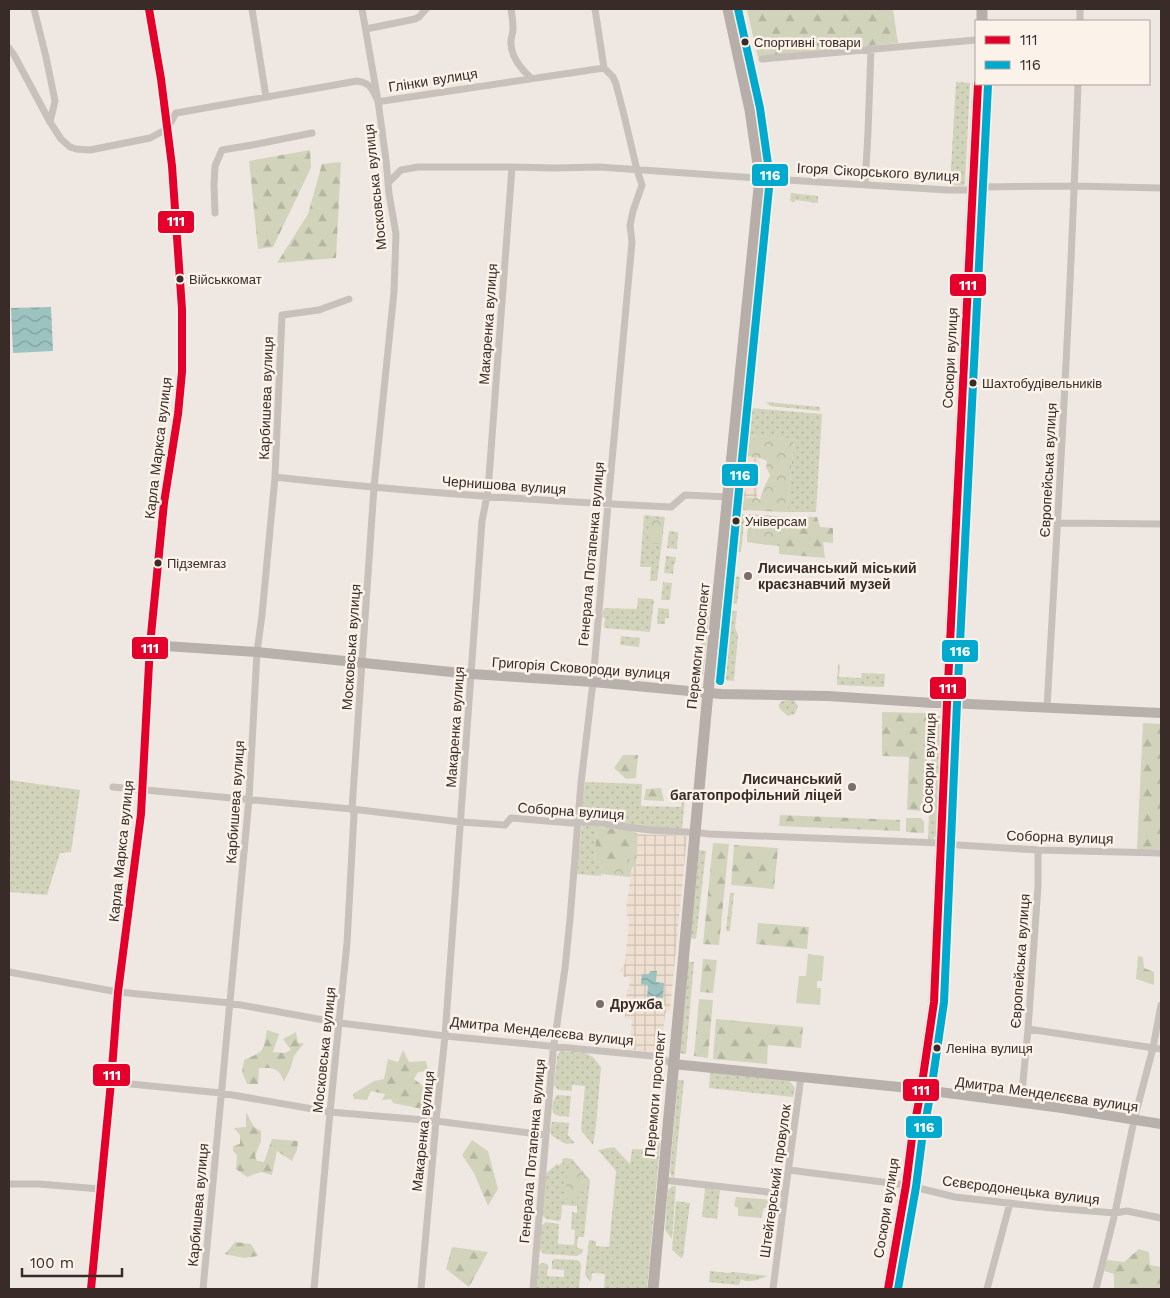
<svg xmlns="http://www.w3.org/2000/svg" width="1170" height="1298" viewBox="0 0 1170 1298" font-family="'Work Sans',sans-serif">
<defs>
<pattern id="grass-dots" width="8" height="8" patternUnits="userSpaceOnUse" patternTransform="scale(1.25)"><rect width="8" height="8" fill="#d1d4bb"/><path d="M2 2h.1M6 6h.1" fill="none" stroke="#b4b6a1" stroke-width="1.8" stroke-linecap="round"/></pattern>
<pattern id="forest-firs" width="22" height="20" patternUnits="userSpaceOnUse" patternTransform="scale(1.25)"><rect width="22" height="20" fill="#d1d4bb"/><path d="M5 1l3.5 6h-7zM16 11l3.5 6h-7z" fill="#b4b6a1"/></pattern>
<pattern id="park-crowns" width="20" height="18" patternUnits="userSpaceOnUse" patternTransform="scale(1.25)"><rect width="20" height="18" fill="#d1d4bb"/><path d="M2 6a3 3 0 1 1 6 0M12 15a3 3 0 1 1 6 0" fill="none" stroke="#b4b6a1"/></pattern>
<pattern id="plaza-grid" width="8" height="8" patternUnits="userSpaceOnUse" patternTransform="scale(1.25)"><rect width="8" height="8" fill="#eedfd1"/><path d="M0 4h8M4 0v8" fill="none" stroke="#cdc0b3"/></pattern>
<pattern id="water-waves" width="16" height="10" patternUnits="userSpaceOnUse" patternTransform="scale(1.25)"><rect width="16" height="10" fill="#9cc3c0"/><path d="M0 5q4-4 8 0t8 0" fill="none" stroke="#809f9c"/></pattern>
</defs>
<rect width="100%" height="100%" fill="#efe8e2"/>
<path fill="url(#grass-dots)" d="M956,82l14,1 -5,101 -2,2 -13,-1z
M763,191l5,1 -7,65 -5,-1z
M791,193l27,3v7l-23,-3v2l-5,-1z
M753,301h4l-8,75h-5z
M766,402l54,5v4l-50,-5z
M750,408l72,6 -6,98h-29l7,-73 -46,-4z
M741,410l5,1 -7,64 -4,-1z
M732,514h4l-9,97 -5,-1z
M740,514h5l-4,38h-4z
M644,515l21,2 -8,64h-7l1,-14h-11z
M669,531l9,1 -1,17 -10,-1z
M666,556l10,1 -1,7h-1l-1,10 -9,-1z
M733,576l7,1 -3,27 -6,-1z
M663,582l9,1 -2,17h-9z
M706,591h2l3,4 -8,82 -4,-2z
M638,598l14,1 2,1 -4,32 -45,-4 -1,-2 1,-8 -3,-1 2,-9 33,1z
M658,608l11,1v9h-4v6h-8z
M731,610l6,1 -2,16 3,9 -4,45 -10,-1z
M721,618h5l-6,61 -5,-1z
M621,636l19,2 -1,9 -19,-2z
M838,664l2,1 -1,12 22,1 1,-5 23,1 -1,13 -47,-2z
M794,700l4,6 -3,8 -7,2 -9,-8v-4l3,-3z
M933,716h7l-4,119 -3,4h-5z
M9,780l71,10 -9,62 -11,1 -13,42 -38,-3z
M585,782l57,2 -1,22 40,1 1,-10 3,1 -3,31 -42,-2 -55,-7 -4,-4z
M582,824l48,6 -33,-3 -3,35 8,1 -1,13 -25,-2z
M699,850l7,1 -10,88 -6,-1z
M730,893h4l-4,38h-4z
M688,962h6l-8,92 -7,-1z
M560,1051l26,2 7,4 8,10 -5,59 -3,19 -12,-15 4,-44 -13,-1v6l-14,-1 -4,-5 3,-29z
M710,1072l79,8 6,8 -2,9 -84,-9z
M678,1080h6l-10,98 -3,-3 -1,-4z
M557,1095l14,1 -2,21c-3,-1 -10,0 -13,-2 -7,-4 -3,-15 1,-20z
M552,1122h4l13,1 -1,12 7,8 -9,1 -14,-8 -2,-5z
M652,1136l5,2 3,6 -13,145h-43l1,-15 -13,-1 -1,9 -6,-7 4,-35 7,1v5l13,1 7,-76 -18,-21 16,-3 16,17 2,-15 18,1z
M564,1158l8,1 18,21 -6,57h-6l-1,11 6,1 -1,4 -5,3 -33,-2 -4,-4 1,-24 5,-4 13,2 -1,20 16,1 1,-15 -4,-1 1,-17 5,1v-7l-15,-1 -1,14 -2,2 -13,-2 -4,-4 3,-41 12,-10 2,1 4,-3 -1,-2z
M672,1186h4l-4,53 -7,-9 3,-40z
M705,1188l15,2 -3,29 -15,-2z
M676,1201l14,2 -7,54 -2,1 -9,-8z
M554,1259l23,1 3,2 1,4 -2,23h-43l2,-23 3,-3h4l3,2 -1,11 17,1v-7l-12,-1v-8z
M710,1271l18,2 6,-1 34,4c-9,3 -18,8 -27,3l-2,6 -30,-3z"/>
<path fill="url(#forest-firs)" d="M753,9h140l5,34 -140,14 -11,-47z
M310,150l1,18 -38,79 -15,2 -9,-88z
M341,162l-5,96 -59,5 31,-49 14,-50z
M749,514l41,3h27l3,10 13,1v15l-10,-1 2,16 -46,-4v-8l-32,-4z
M882,712l46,1 -3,94 -4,4 -14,-1 2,-53 -27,-1z
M1143,723l18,1v125h-24z
M623,755h15l-2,23 -10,1 -12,-11z
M661,788l3,13 -20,-1 2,-11z
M780,815l120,5v11l-121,-5z
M906,818h15l3,4v11l-18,-1z
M597,827l33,3 8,4 -2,34h-4l-2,9 -29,-3 1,-11 -8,-1z
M713,843l16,1 -10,101 -16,-1z
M734,845l44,3 -4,41 -43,-4z
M758,923l51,4 -2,22 -51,-5z
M1138,956l5,1 1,11 10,4v13l-18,-6z
M703,959l14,1 -4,33 -13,-1z
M699,999l14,1 -5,58 -14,-2z
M716,1019l87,8 -2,21 -33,-3 -1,19 -54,-5z
M267,1030l12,4 -6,18 12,1 6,-3 -8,-11 13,-7 2,11h6l-10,13 -4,14 -6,11c-6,-14 -11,-13 -25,-13l-1,16h-11l-5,-12 2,-12c21,-9 19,-8 23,-30z
M403,1050l6,12 17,-1 2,10 -10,1 -4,7 14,11 -1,20 -34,-7 -2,-4 -9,1 3,-6 -14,-3 -4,9 -13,-1 -1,-5 21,-13 10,-2 4,-20 10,3z
M246,1112l8,15 7,4v10l-6,15 2,5 7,1 8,-23 26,2 -1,9 -5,11 -15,-10 -5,24 -11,-3 -14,5 -11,-8 1,-14 -4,-4v-5l7,-2v-9l-6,-7 12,-1z
M472,1140l16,11 10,38 -10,17 -14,-33 -12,-18z
M736,1197l38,3 1,7 -11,1 -3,10 -23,-2v-8l-4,-2z
M235,1242l16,2 7,12 -14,2 -19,-4z
M452,1247l36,5 -19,35 -23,-18z
M1139,1249l10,3 1,13 11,2v22h-47v-15l-10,-3 3,-11 17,2z"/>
<path fill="url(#park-crowns)" d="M748,435l46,4 -7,73 -47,-2 2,-13 15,1 3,2 2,-8 8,-17 -4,-8 1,-6 -7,-3 -14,-2z
M749,514l32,3 -2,29 -32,-4z
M652,519l12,1 -4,24 -11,-1z
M629,859l2,1 -2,15 -19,-2v-4z
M568,1169l12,1 8,10 -1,8h-8l-1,11 -13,-1z"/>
<path fill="#d1d4bb" d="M808,954l16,2 -2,25h-5v7h4l-1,17 -24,-2 3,-27h7z"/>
<path fill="url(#plaza-grid)" d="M746,456l14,2 -3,40 -15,-1v-5h3l1,-10h-3l1,-7h3l1,-10h-3z
M638,834l49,2 -17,174 -5,4 -4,39 -28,-3 -3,-7 2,-24 -7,-1 2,-29h2l1,-12h-6l-1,-5h-4l1,-3 5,-5 4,-44 -3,-7 1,-11 5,-35h4z"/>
<path fill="url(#water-waves)" d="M51,307l2,44 -40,2 -2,-45z
M650,971h7l-1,11 8,1 -1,15 -16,-1 1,-12 -7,-1 1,-10h7z"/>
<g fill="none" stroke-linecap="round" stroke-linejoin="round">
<path stroke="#c8c0ba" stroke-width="7" d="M34,9l12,48 9,44 -5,21
M252,9l14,88
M511,9c1,6 2,13 2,20 0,4 -2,8 -2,12 -1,15 9,27 20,37
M1080,21v-12
M366,29l49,-10 4,-2 7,-8
M9,48l5,7 36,67 11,17 9,8 6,2 14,1 60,-12 17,-9 9,-16 181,-32c14,2 15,8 21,20h5l221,-33
M762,59l214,-19
M389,182l12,-12 17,-3h94l43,1 44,-1 172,12 176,11h25l7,-3 95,-1 87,2
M865,185l3,-53 3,-83
M215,213l-1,-28 1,-19 7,-16 30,-5 60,-12
M275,477c132,15 263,24 396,30l14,-12 43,2
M1058,523l103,1
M1047,707c12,-208 24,-415 31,-623
M113,787l239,22 109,13 44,3 6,-7 60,5c24,-4 48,4 71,6 22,3 45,2 67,5l232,9
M958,845l80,5 123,3
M9,972l109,20 112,11 110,20 105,13 207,20h5l16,8
M1028,1029l133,20
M111,1082l110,11 109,19 106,9 109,14
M1021,1103l7,-74 10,-143v-36
M789,1170l117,15 49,12 97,11 63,5 12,-2 34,7
M663,1180l122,14
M9,1184h30l61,5
M203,1289l46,-490 8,-147 5,-37 13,-138 7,-162 37,-5 30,-11
M314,1289l16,-177 17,-169 7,-129 -2,-5 22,-322 20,-195 2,-58 -7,-40 -3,-34 -8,-59 -16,-92
M421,1289l15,-168 9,-85 37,-515 6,-30 24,-324
M533,1289l20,-237 12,-84 5,-49 11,-136 12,-101 15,-178 24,-262 -2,-17 3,-14 9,-26 -5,-15 -13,-55 -8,-31 -3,-7 -9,-9 -9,-59
M773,1289l12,-95 16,-117
M987,1289l23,-86
M1096,1289l19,-76 19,-93 19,-72 8,-43"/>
<path stroke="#b8b0ab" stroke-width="10" d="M150,645l107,7 214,22 122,8 128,12 107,2 105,7h14l214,10
M673,1064l236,24 153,20 99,16
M91,1289l20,-207 7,-90 23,-178 9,-169 14,-142 14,-89 4,-42v-63l-10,-143 -11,-87 -12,-70"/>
<path stroke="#b7aea9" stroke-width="11" d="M982,21v-12
M653,1289l55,-597 52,-514 -10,-68 -22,-101
M888,1289l18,-104 6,-47 9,-48 13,-88 13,-299 31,-619"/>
<defs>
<path id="bus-1" d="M91,1289l20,-207 7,-90 23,-178 9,-169 14,-142 14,-89 4,-42v-63l-10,-143 -11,-87 -12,-70
M888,1289l18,-104 6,-47 9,-48 13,-88 13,-299 31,-619"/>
<path id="bus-2" d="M720,681l50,-503 -10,-70 -22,-99
M898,1289l18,-102 6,-47 9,-49 13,-89 13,-299 31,-618"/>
</defs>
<use href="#bus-1" stroke="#fbf2e9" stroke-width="11"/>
<use href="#bus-2" stroke="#fbf2e9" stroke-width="11"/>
<use href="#bus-1" stroke="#e4002b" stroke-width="8"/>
<use href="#bus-2" stroke="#00a9ce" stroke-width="8"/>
</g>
<g fill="#392c28" stroke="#fbf2e9" stroke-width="2">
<circle cx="745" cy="42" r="4.5"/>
<circle cx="180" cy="279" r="4.5"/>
<circle cx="973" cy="383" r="4.5"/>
<circle cx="736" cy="521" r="4.5"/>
<circle cx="158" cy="563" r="4.5"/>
<circle cx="937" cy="1048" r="4.5"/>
</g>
<g fill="#796e69" stroke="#fbf2e9" stroke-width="2">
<circle cx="748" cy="576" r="5"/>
<circle cx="852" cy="787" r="5"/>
<circle cx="600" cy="1004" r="5"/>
</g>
<g text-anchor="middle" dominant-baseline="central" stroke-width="5" stroke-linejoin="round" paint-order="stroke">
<g font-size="13" fill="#392c28" stroke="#fbf2e9" text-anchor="start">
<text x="754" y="42">Спортивні товари</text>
<text x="189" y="279">Військкомат</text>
<text x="982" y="383">Шахтобудівельників</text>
<text x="745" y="521">Універсам</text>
<text x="167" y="563">Підземгаз</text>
<text x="946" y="1048">Леніна вулиця</text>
</g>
<g font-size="14" fill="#392c28" stroke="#fbf2e9">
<text transform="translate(433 80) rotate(-9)">Глінки вулиця</text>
<text transform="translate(878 172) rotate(3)">Ігоря Сікорського вулиця</text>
<text transform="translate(375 187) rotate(-96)">Московська вулиця</text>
<text transform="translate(488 324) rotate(-86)">Макаренка вулиця</text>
<text transform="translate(950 358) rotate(-87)">Сосюри вулиця</text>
<text transform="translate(266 398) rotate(-88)">Карбишева вулиця</text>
<text transform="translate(158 448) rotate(-83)">Карла Маркса вулиця</text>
<text transform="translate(1048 470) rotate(-87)">Європейська вулиця</text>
<text transform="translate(504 485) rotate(4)">Чернишова вулиця</text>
<text transform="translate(591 554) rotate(-85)">Генерала Потапенка вулиця</text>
<text transform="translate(698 646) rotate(-84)">Перемоги проспект</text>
<text transform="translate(351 647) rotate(-86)">Московська вулиця</text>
<text transform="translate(581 668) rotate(4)">Григорія Сковороди вулиця</text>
<text transform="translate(455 727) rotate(-86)">Макаренка вулиця</text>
<text transform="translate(929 763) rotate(-88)">Сосюри вулиця</text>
<text transform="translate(235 802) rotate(-86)">Карбишева вулиця</text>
<text transform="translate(571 811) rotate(4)">Соборна вулиця</text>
<text transform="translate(1060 837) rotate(2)">Соборна вулиця</text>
<text transform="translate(121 851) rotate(-84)">Карла Маркса вулиця</text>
<text transform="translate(1020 961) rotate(-86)">Європейська вулиця</text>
<text transform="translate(542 1031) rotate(6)">Дмитра Менделєєва вулиця</text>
<text transform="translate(324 1050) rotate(-84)">Московська вулиця</text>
<text transform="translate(655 1094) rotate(-85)">Перемоги проспект</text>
<text transform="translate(1047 1094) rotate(8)">Дмитра Менделєєва вулиця</text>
<text transform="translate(423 1131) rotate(-84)">Макаренка вулиця</text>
<text transform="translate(532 1151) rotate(-85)">Генерала Потапенка вулиця</text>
<text transform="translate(775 1181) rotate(-82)">Штейгерський провулок</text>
<text transform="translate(1021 1190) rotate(7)">Сєвєродонецька вулиця</text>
<text transform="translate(198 1205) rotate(-85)">Карбишева вулиця</text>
<text transform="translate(886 1208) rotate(-81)">Сосюри вулиця</text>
</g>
<g font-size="14" font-weight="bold" fill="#392c28" stroke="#fbf2e9" text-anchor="start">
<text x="758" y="568">Лисичанський міський<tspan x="758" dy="16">краєзнавчий музей</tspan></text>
<text x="842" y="779" text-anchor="end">Лисичанський<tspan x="842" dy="16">багатопрофільний ліцей</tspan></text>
<text x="610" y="1004">Дружба</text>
</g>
</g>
<g stroke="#fbf2e9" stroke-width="2">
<rect x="751" y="163" width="38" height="24" rx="5" fill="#00a9ce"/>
<rect x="157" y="210" width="38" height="24" rx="5" fill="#e4002b"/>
<rect x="949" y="273" width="38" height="24" rx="5" fill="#e4002b"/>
<rect x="721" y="463" width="38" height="24" rx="5" fill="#00a9ce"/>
<rect x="131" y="636" width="38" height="24" rx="5" fill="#e4002b"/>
<rect x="941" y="639" width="38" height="24" rx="5" fill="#00a9ce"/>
<rect x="929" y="676" width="38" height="24" rx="5" fill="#e4002b"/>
<rect x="92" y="1063" width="39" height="24" rx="5" fill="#e4002b"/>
<rect x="902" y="1078" width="38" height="24" rx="5" fill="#e4002b"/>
<rect x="905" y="1115" width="38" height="24" rx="5" fill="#00a9ce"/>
</g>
<g font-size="14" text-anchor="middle" font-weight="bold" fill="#fff">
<text x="770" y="180">116</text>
<text x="176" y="226">111</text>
<text x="968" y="290">111</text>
<text x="740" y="480">116</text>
<text x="150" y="653">111</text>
<text x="960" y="656">116</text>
<text x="948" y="693">111</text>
<text x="112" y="1080">111</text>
<text x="921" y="1095">111</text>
<text x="924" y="1132">116</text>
</g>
<rect width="1170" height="1298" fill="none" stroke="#392c28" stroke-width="20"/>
<rect x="975" y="20" width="175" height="65" fill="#fbf2e9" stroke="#ada39c"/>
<rect x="985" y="36" width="25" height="8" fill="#e4002b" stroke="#ada39c"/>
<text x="1020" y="45" font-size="15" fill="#392c28">111</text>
<rect x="985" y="61" width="25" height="8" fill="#00a9ce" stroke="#ada39c"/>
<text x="1020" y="70" font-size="15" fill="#392c28">116</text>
<path d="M22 1268v8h100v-8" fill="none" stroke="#392c28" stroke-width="2.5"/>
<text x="30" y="1268" font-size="15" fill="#392c28" stroke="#fbf2e9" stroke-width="4" paint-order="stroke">100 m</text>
</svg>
